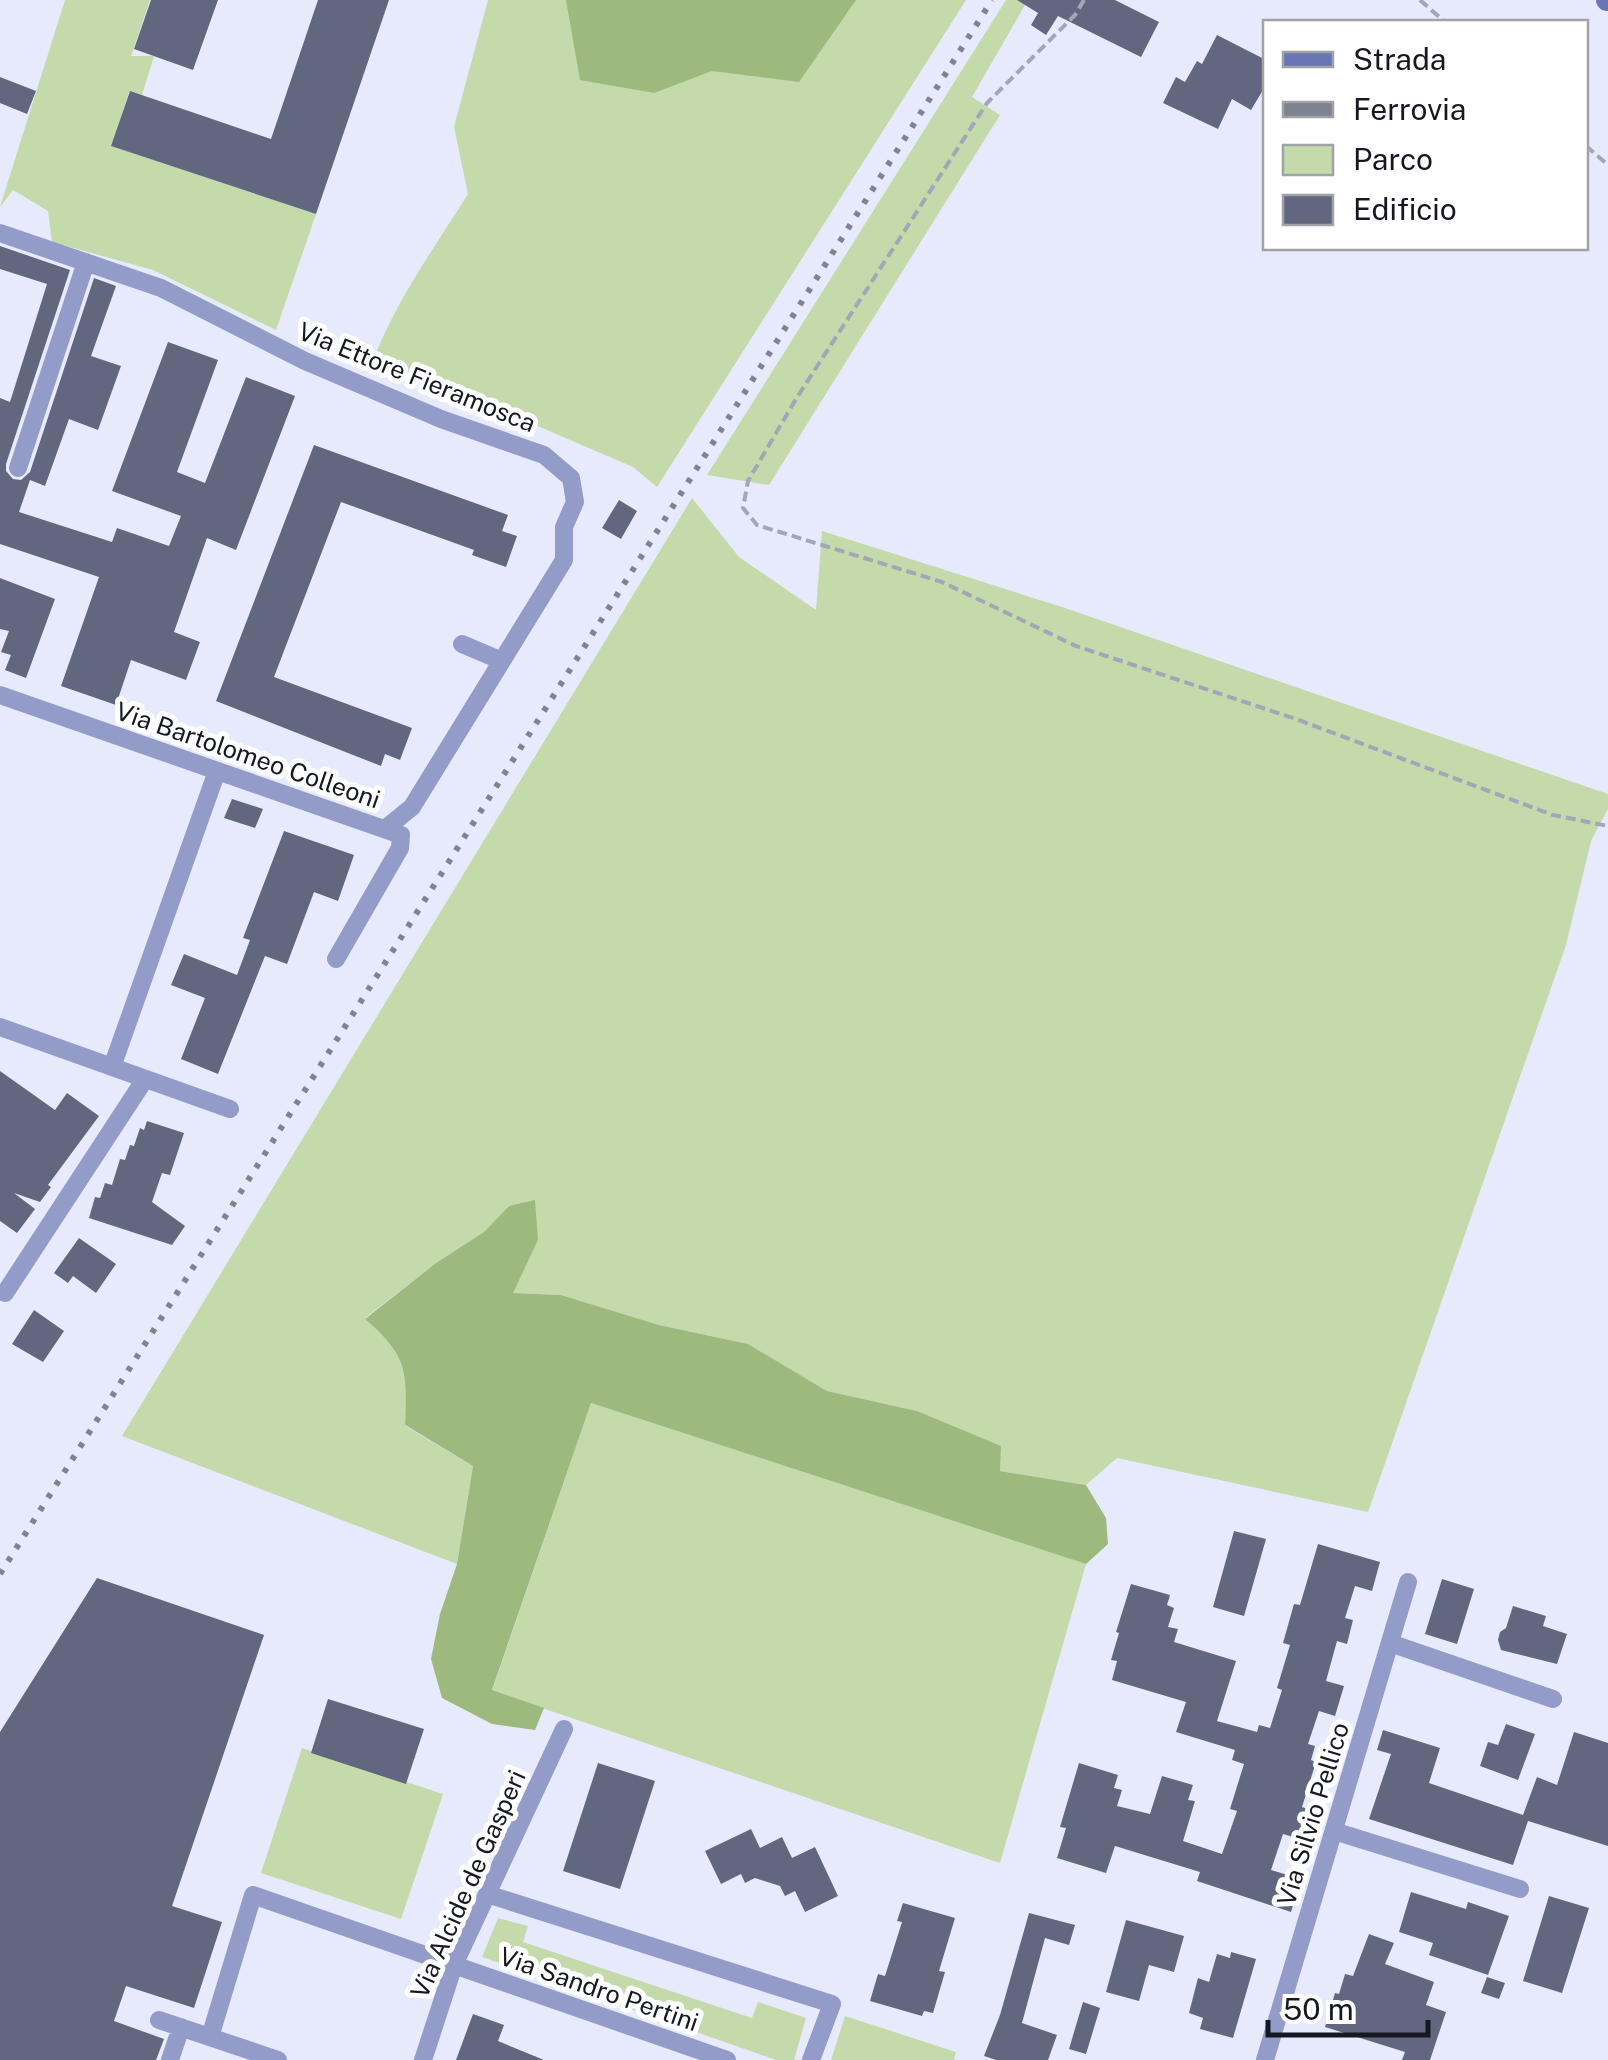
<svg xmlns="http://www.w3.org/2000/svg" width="1608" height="2060" viewBox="0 0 1608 2060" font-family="'Public Sans',sans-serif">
<rect width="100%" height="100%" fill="#e6eafc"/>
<path fill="#c4daab" d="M65,0h85l-19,56h23l-12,39 -13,-3 -17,54 204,68 -40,116 -123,-60 -101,-28 -4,-31 -35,-21 -13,17z
M488,0h478l-309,487 -24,-20 -198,-85 -65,-13c22,-63 63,-119 98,-175l-14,-67z
M1006,0h22l-56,97 28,18 -231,370 -62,-10z
M692,498l47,59 77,53 6,-79 243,77 543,186v15l-17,32 -25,104 -198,567 -251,-54 -31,27 -86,-14 -83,-60 -90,-20 -79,-47 -89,-19 -98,-30 -49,-2 26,-53 -29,-34 -25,26 -48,31 -71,55c43,39 42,54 40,108l68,40 -16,98 -335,-128z
M591,1403l495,161 -86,299 -508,-172z
M302,1748l141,46 -42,125 -140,-46z
M498,1918l30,8 -5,16 229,76 6,-16 48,16 -12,42h-18l-294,-103z
M845,2016l111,36 -2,8h-123z"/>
<path fill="#9eb97e" d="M566,0h290l-57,82 -87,-11 -58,22 -74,-13z
M535,1200l3,40 -25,53 48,2 98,30 89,19 79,47 90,20 84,35 -1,25 86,14 20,33 2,26 -22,20 -495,-161 -99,287 52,18 -9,22 -43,-6 -50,-26 -11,-39 9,-45 17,-50 16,-98 -68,-41c2,-53 3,-69 -40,-106l71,-56 48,-31 25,-26z"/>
<path fill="#626780" d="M151,0h67l-25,70 -59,-21z
M318,0h71l-73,214 -205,-68 19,-55 141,48z
M1017,0h98l44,22 -18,35 -83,-41 -12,19 -15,-10 7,-12z
M1217,35l49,25v25l-15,25 -19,-11 -14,30 -55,-26 13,-26 9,5 12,-21 5,3z
M0,77l36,14 -9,23 -27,-11z
M0,246l70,24 -64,194v7l7,8 8,1 9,-8 64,-194 22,8 -25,70 30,10 -23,64 -29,-11 -24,67 -15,-6 -11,32 93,30 5,-14 52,18 12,-30 -69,-25 56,-149 50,18 -41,112 28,11 41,-106 49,19 -59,154 -29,-12 -33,94 26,10 -14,38 -55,-20 -15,45 -55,-19 38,-109 -99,-33v-146l10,4 37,-118 -47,-15z
M314,445l194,70 -6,16 15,5 -11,31 -34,-12 2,-5 -133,-48 -67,175 138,51 -12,32 -15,-6 -4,12 -165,-65z
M619,500l18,11 -16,28 -19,-11z
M0,578l55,21 -29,79 -21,-8 6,-15 -10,-3 8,-21 -9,-2z
M232,799l31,10 -8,19 -31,-10z
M284,831l70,24 -16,46 -24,-9 -27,72 -22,-8 -47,118 -37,-15 24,-61 -34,-13 13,-31 53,21 13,-35 -7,-2z
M0,1071l55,39 12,-17 32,23 -51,69 3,2 -11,15 -26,-9 21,16 -18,24 -17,-12z
M147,1121l37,12 -14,42 -8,-2 -10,29 33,24 -13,19 -83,-27 6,-21 5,1 5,-15 7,2 8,-26 5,1 5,-15 4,1 6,-18 4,2z
M79,1238l37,26 -20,29 -23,-17 -5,7 -14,-10z
M34,1310l30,21 -21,31 -31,-18z
M1234,1531l32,8 -22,77 -31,-9z
M1318,1544l62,18 -8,29 -17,-5 -10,32 8,2 -6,24 -10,-3 -11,40 18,5 -9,30 -16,-5 -11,33 7,2 -4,14 5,2 -14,45 8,3 -10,29 -17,-5 -12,36 30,9 -10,33 -94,-31 3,-9 -85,-26 -9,27 -49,-15 9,-30 -6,-1 19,-64 39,12 -4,13 8,2 -5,16 33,8 12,-38 31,9 -5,15 7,1 -12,40 39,13 15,-43 -7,-2 14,-45 -12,-4 3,-10 -59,-18 10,-30 -74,-22 5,-19 -6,-1 8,-27 -3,-1 15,-48 39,11 -3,10 7,3 -6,19 10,2 -4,13 62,19 -19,60 40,11 2,-7 11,3 12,-38 -5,-2 13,-43 -7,-2 11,-39 6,1z
M97,1578l167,57 -92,271 50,16 -28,86 -68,-22 -12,35 50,18 -8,21h-156v-328z
M1442,1579l32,10 -17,55 -32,-10z
M1513,1606l33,10 -3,10 24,8 -10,30 -56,-14 -3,-10 2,-8 6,-4z
M328,1699l96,30 -18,55 -95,-31z
M1506,1724l29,10 -17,46 -38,-14 8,-24 10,3z
M1383,1730l57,18 -11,35 94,32 14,-38 20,8 17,-53 34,11v103l-80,-25 -15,44 -144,-46 22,-65 -14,-4z
M598,1763l57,18 -35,108 -57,-18z
M751,1829l9,19 22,-11 10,21 23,-11 23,49 -33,16 -10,-21 -10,5 -5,-10 -25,-8 -10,5 -4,-9 -20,10 -16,-33z
M1411,1892l55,17 2,-7 41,14 -21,59 -59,-20 4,-12 -34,-11z
M1549,1896l40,12 -27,85 -39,-12z
M903,1903l52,15 -16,53 6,1 -12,41 -9,-2 -2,5 -52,-15 8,-27 7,2 17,-54 -5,-1z
M1029,1913l46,12 -6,20 -24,-7 -23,85 35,12 -9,25h-52l-12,-4 16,-41z
M1126,1920l58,16 -10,36 -25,-7 -10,36 -33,-9z
M1369,1934l25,9 -9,21 49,18 -8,23 20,7 -16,48h-28l3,-8 -80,-25 10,-34 4,1 6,-20 8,2z
M1231,1952l25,7 -23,79 -33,-9 3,-11 -14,-5 9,-35 11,4 8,-28 13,4z
M1487,1977l18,6 -6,16 -18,-6z
M1083,2002l17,6 -14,46 -17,-5z
M473,2014l31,11 -6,16 46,19h-88z"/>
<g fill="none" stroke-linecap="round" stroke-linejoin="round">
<path stroke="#a3a6b6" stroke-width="4" stroke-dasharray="10 5" stroke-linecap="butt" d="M1084,0l-9,15 -88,88 -191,296 -48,82 -5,27 14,17 185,57 134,64 220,73 257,96 55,11
M1420,0l25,22
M1586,146l22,19"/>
<path stroke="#939cc8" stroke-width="18" d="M0,233l161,55 144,73 136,58 103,36 27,23 4,24 -11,25v33l-152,247 -27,22
M18,468l68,-206
M462,644l40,17
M0,695l401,140 -1,13 -64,111
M0,1027l230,82
M112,1067l105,-296
M5,1293l140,-214
M1390,1643l163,56
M1334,1831l186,58
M487,1894l345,110 -21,56
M159,2020l119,40
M210,2037l43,-142 474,165
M170,2060l11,-33
M423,2060l31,-95 110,-236
M1265,2060l143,-478"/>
<path stroke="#6a75b5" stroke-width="22" d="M1607,0h1"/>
<path stroke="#7f8290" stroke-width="6" stroke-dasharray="5 10" stroke-linecap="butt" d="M0,1574l992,-1574"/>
</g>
<g text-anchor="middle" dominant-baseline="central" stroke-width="10" stroke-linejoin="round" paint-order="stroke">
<g font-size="25" fill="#151721" stroke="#fff">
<text transform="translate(417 377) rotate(22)">Via Ettore Fieramosca</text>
<text transform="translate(248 755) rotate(19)">Via Bartolomeo Colleoni</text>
<text transform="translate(1313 1814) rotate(-73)">Via Silvio Pellico</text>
<text transform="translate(468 1884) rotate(-66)">Via Alcide de Gasperi</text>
<text transform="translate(599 1989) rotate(19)">Via Sandro Pertini</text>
</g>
</g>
<rect x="1263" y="20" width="325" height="230" fill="#ffffff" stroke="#a1a2a6" stroke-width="2.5"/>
<rect x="1283" y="52" width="50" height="15" fill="#6a75b5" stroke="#a1a2a6" stroke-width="2.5"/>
<text x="1353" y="70" font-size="30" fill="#151721">Strada</text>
<rect x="1283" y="102" width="50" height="15" fill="#7f8290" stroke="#a1a2a6" stroke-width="2.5"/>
<text x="1353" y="120" font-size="30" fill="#151721">Ferrovia</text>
<rect x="1283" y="145" width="50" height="30" fill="#c4daab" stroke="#a1a2a6" stroke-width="2.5"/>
<text x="1353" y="170" font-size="30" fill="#151721">Parco</text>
<rect x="1283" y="195" width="50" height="30" fill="#626780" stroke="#a1a2a6" stroke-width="2.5"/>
<text x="1353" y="220" font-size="30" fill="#151721">Edificio</text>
<path d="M1268 2020v15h160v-15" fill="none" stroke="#151721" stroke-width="5"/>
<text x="1283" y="2020" font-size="30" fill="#151721" stroke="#ffffff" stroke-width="8" paint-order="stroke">50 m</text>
</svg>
